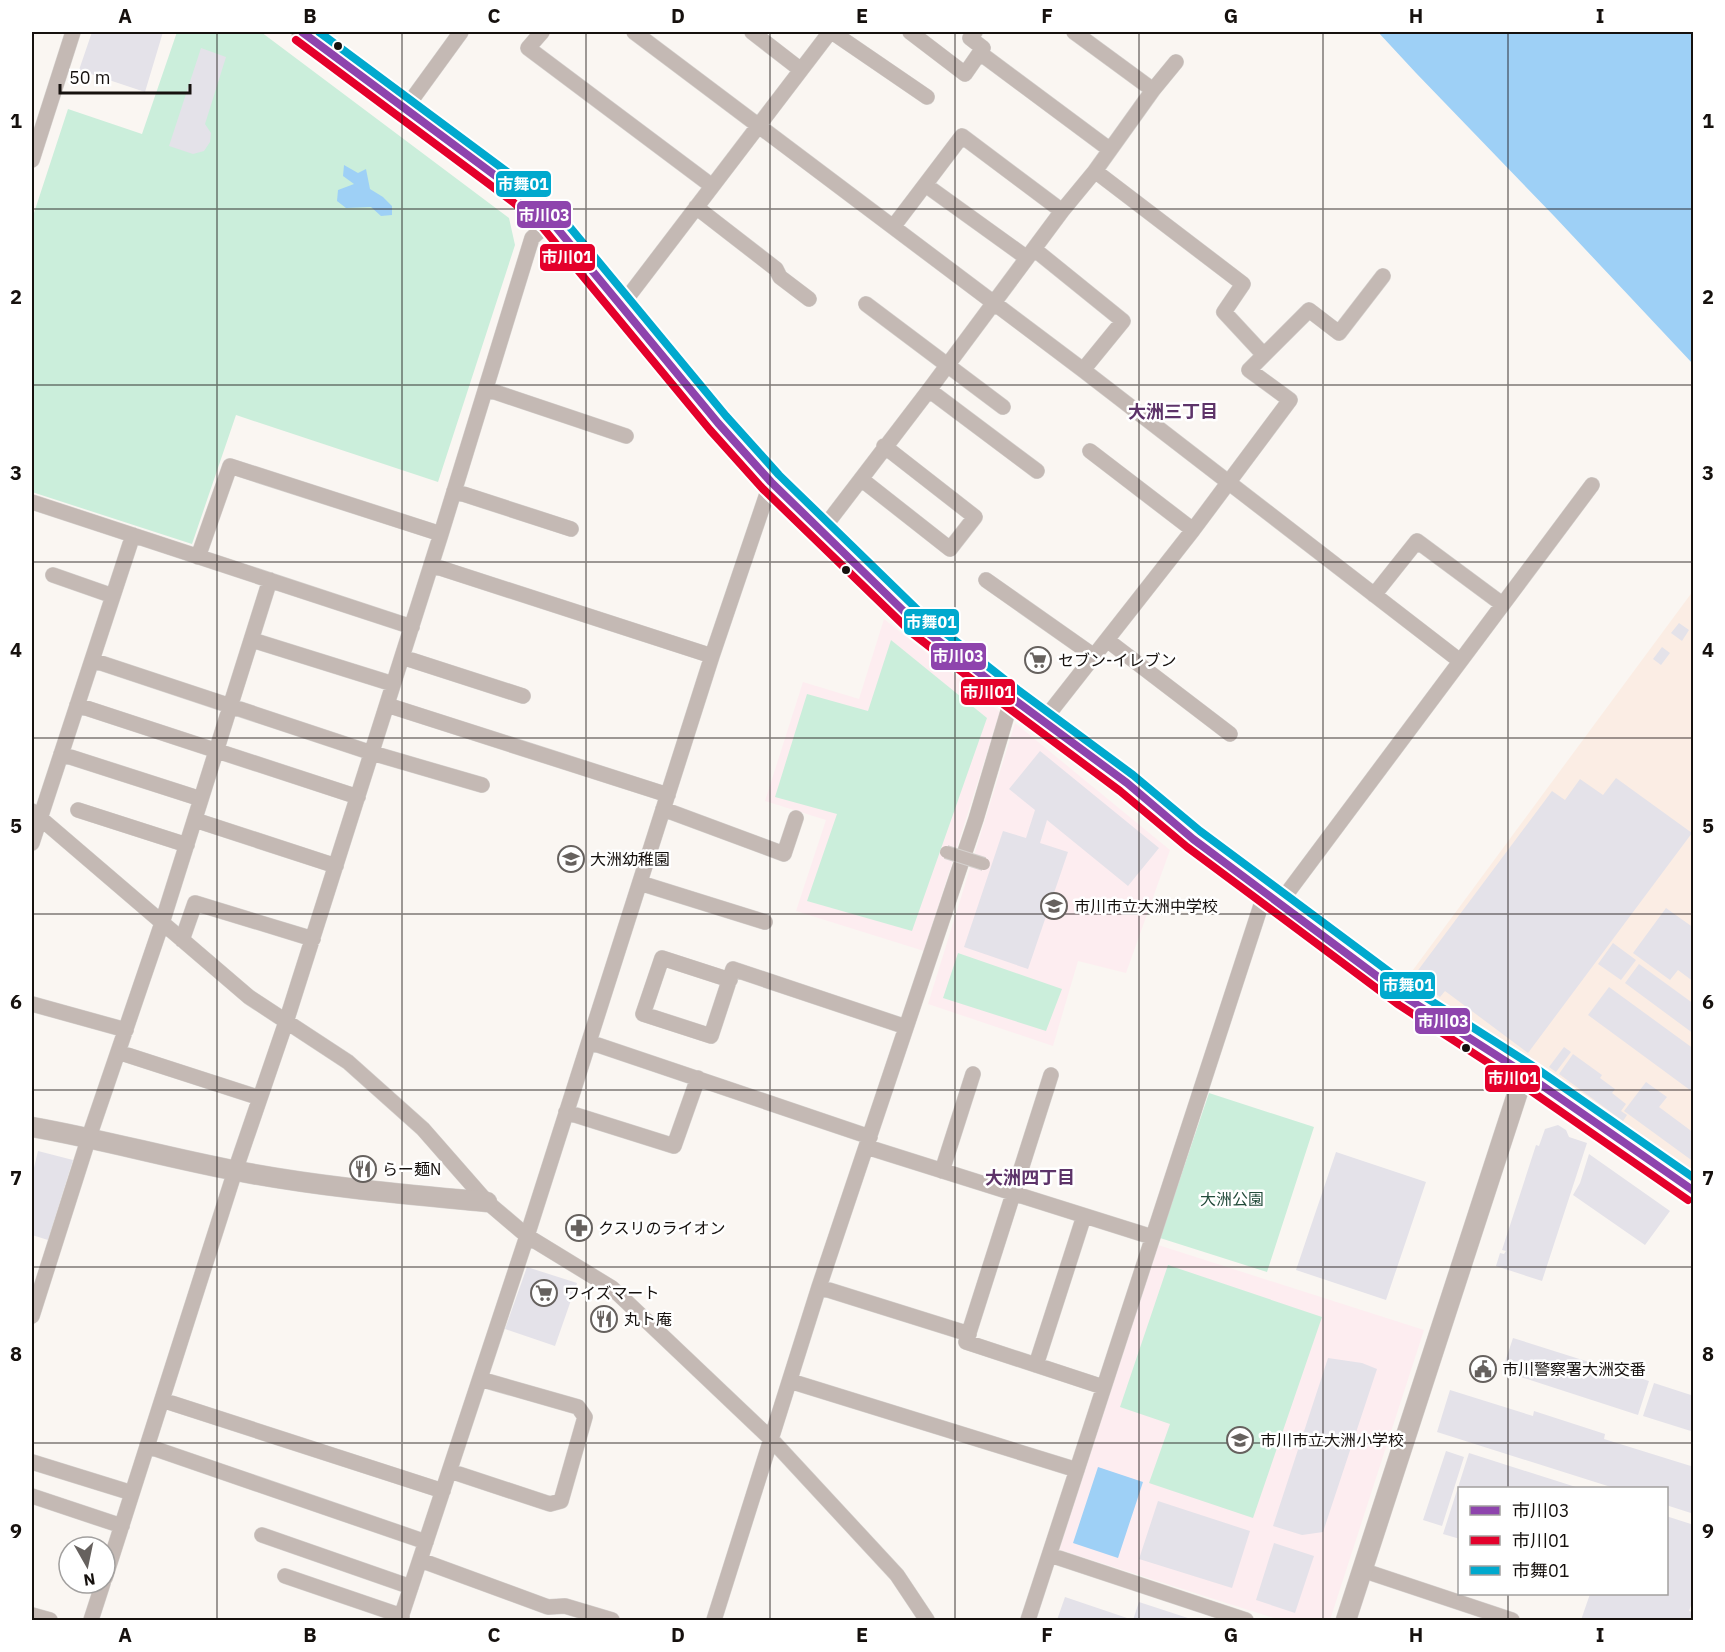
<svg xmlns="http://www.w3.org/2000/svg" width="1725" height="1652" viewBox="0 0 1725 1652" font-family="'IBM Plex Sans','Noto Sans JP',sans-serif">
<rect width="100%" height="100%" fill="#faf6f2"/>
<path fill="#fbede4" d="M1693,591v583l-286,-196z"/>
<path fill="#fdedf0" d="M884,619l116,93 -76,239 -128,-40 30,-91 -61,-19 38,-119 56,17z
M1015,723l155,127 -44,123 -48,-12 -25,85 -125,-42z
M1155,1244l269,86 -94,290h-50l-223,-71z"/>
<path fill="#cbeedb" d="M177,32h84l248,186 6,27 -77,237 -202,-67 -44,129 -160,-52v-273l36,-110 74,25z
M891,640l96,78 -75,213 -105,-30 30,-87 -62,-17 32,-103 61,17z
M958,953l104,36 -16,42 -103,-33z
M1209,1093l105,34 -47,145 -107,-34z
M1168,1265l154,52 -69,201 -104,-35 21,-59 -50,-17z"/>
<path fill="#9ed0f6" d="M1378,32h315v332l-139,-148 -138,-143z
M344,165l14,8 8,-4 4,20 13,8 9,9v9l-11,1 -10,-9 -25,1 -9,-7 1,-11 16,-6 -11,-8z
M1098,1467l45,15 -25,76 -45,-15z"/>
<path fill="#e4e2e9" d="M92,32h71l-18,60 -66,-22z
M201,48l25,9 -21,67 6,9 -1,9 -6,9 -11,3 -24,-8z
M1679,623l10,7 -7,11 -11,-8z
M1662,647l8,6 -9,12 -8,-6z
M1040,751l119,97 -31,38 -81,-66 -7,23 28,9 -40,117 -64,-22 39,-116 23,7 9,-28 -26,-21z
M1616,778l76,55 -164,220 -83,-62 -5,6 -27,-20 139,-186 13,9 15,-21 23,16z
M1666,908l28,20v54l-16,-12 -8,10 -37,-27z
M1613,943l23,17 -15,20 -23,-16z
M1639,964l55,40v30l-69,-51z
M1609,987l85,62v44l-106,-78z
M1564,1047l7,5 -15,20 -7,-5z
M1573,1054l29,21 -2,3 15,11 -3,4 14,11 -5,7 6,4 -4,6 -64,-47z
M1646,1082l21,15 -8,10 35,26v29l-70,-51z
M1558,1125l8,5 3,7 18,6 -45,138 -46,-15 4,-13 4,1 2,-3 -4,-1 34,-105 3,1 6,-17z
M38,1151l35,9 -25,80 -16,-5v-59z
M1336,1152l90,30 -40,118 -90,-30z
M1589,1154l81,57 -25,34 -72,-50 7,-12z
M527,1267l50,16 -22,63 -50,-17z
M1513,1338l136,43 -11,34 -136,-44z
M1477,1357l17,5 -5,18 -17,-5z
M1328,1358l34,5 15,6 -54,163 -21,3 -29,-9z
M1654,1383l40,13v36l-51,-16z
M1450,1390l83,26 1,-5 71,23 -1,5 90,28v47l-28,-9v-17h-52l-177,-56z
M1446,1451l18,6 -22,69 -19,-6z
M1469,1453l110,35h-119v51l-17,-5z
M1158,1501l92,30 -18,57 -93,-29z
M1666,1516l28,9v72l-5,14 4,1 -2,8h-110l9,-26h76z
M1274,1543l40,13 -19,57 -39,-13z
M1065,1597l68,23 6,-18 55,18h-137z"/>
<g fill="none" stroke-linecap="round" stroke-linejoin="round">
<defs>
<path id="minor" d="M542,32l-14,16 184,138
M634,32l449,338 377,291
M752,32l49,38
M832,32l95,65
M910,32l55,42 18,-26 -13,-10 5,-6
M1074,32l79,58
M980,53l129,96
M405,109l56,-77
M32,160l41,-128
M1095,171l148,113 -19,28 39,42
M927,186l100,72
M696,207l80,62 4,8 29,22
M893,227l69,-91 100,75
M1034,249l89,72 -40,49
M866,304l137,103
M621,306l209,-274
M486,389l140,47
M929,390l108,81
M1090,451l103,79
M861,479l89,70 25,-32 -91,-71
M454,491l117,38
M32,502l380,125
M819,530l13,-13 97,-127 133,-179 33,-40 58,-81 23,-28
M198,557l32,-91 211,68
M431,565l281,91
M53,575l60,21
M986,580l108,76
M1374,595l43,-54 85,63
M252,640l141,44
M1107,640l123,94
M402,657l121,39
M92,660l280,93 110,32
M77,705l281,92
M387,705l281,90
M1043,721l150,-191 97,-130 -41,-30 60,-60 30,23 44,-57
M61,754l140,45
M663,809l121,45 12,-36
M78,810l109,35
M32,811l217,186 99,65 75,67 64,73 40,34 85,52 159,151 126,136 30,45
M195,820l141,46
M32,843l101,-308
M640,883l125,39
M1279,904l313,-419
M182,940l13,-37 118,36
M730,980l-68,-22 -19,56 68,22 22,-67 173,58
M32,1004l94,26
M589,1042l281,95
M118,1052l142,46
M1051,1075l-85,267 137,45
M566,1112l108,34 24,-68
M867,1147l285,90
M942,1171l31,-97
M819,1287l150,47
M32,1316l57,-179 73,-214 108,-343
M1036,1365l48,-149
M790,1381l287,89
M162,1400l281,91
M147,1446l279,96
M32,1462l100,31
M450,1471l100,33 11,-3 24,-84 -7,-10 -98,-28
M32,1496l90,30
M262,1535l149,52
M1050,1555l196,65
M420,1560l128,47 17,-1 47,14
M1362,1570l150,50
M285,1576l117,40
M105,1578l130,-407 51,-149 155,-488 91,-296 19,-17
M32,1615l18,5
M91,1620l12,-37
M400,1620l127,-384 185,-580 59,-174
M714,1620l105,-333 157,-468 36,-121
M1028,1620l237,-727"/>
<path id="tertiary" d="M32,1127c69,12 136,31 205,44 83,16 166,23 250,31
M1346,1620l178,-547"/>
<path id="secondary" d="M302,32l218,162 31,27 167,202 53,59 92,91 55,52 94,73 115,85 66,56 212,158 119,76 170,118"/>
</defs>
<use href="#minor" stroke="#d5d1ce" stroke-width="16"/>
<use href="#tertiary" stroke="#d5d1ce" stroke-width="21"/>
<use href="#secondary" stroke="#d5d1ce" stroke-width="22"/>
<use href="#minor" stroke="#c4b9b4" stroke-width="15"/>
<use href="#tertiary" stroke="#c4b9b4" stroke-width="20"/>
<use href="#secondary" stroke="#c4b8b2" stroke-width="21"/>
<defs>
<path id="pedestrian-bridge" d="M946,852l38,12"/>
</defs>
<use href="#pedestrian-bridge" stroke="#d5d1ce" stroke-width="14" stroke-linecap="butt"/>
<use href="#pedestrian-bridge" stroke="#c4b9b4" stroke-width="12"/>
<defs>
<path id="bus-1" d="M302,32l218,162 31,27 167,202 53,59 147,143 94,73 115,85 66,56 212,158 119,76 170,118"/>
<path id="bus-2" d="M296,40l217,162 30,26 167,202 53,59 149,144 94,73 114,85 67,56 212,158 119,77 170,118"/>
<path id="bus-3" d="M319,32l207,154 33,28 167,202 53,59 146,142 93,73 115,85 67,56 211,157 119,76 164,114"/>
</defs>
<use href="#bus-1" stroke="#fff" stroke-width="12"/>
<use href="#bus-2" stroke="#fff" stroke-width="12"/>
<use href="#bus-3" stroke="#fff" stroke-width="12"/>
<use href="#bus-1" stroke="#8e44ad" stroke-width="8"/>
<use href="#bus-2" stroke="#e4002b" stroke-width="8"/>
<use href="#bus-3" stroke="#00a9ce" stroke-width="8"/>
</g>
<path fill="none" stroke="#16110e" stroke-width="1.5" stroke-opacity="0.55" d="M217,32v1588M402,32v1588M586,32v1588M770,32v1588M955,32v1588M1139,32v1588M1323,32v1588M1508,32v1456M32,209h1662M32,385h1662M32,562h1662M32,738h1662M32,914h1662M32,1090h1662M32,1267h1662M32,1443h1662M1508,1594v26"/>
<defs>
<symbol id="supermarket-ring" viewBox="-11 -11 22 22"><circle r="9.5" fill="#fff" stroke="#66615e" stroke-width="1.5"/><path d="M-6-5.5h2.5l.6 2H6L4.5 2H-2.5L-4.4-4H-6ZM-1.5 3.2a1.3 1.3 0 1 0 .1 0ZM3 3.2a1.3 1.3 0 1 0 .1 0Z" fill="#66615e"/></symbol>
<symbol id="school-ring" viewBox="-11 -11 22 22"><circle r="9.5" fill="#fff" stroke="#66615e" stroke-width="1.5"/><path d="M0-5L7-2L0 1L-7-2ZM-4 1L0 2.5L4 1V4Q0 6-4 4Z" fill="#66615e"/></symbol>
<symbol id="restaurant-ring" viewBox="-11 -11 22 22"><circle r="9.5" fill="#fff" stroke="#66615e" stroke-width="1.5"/><path d="M-5-6h1v4h1v-4h1v4h1v-4h1v5L-1.5 .5V6h-2V.5L-5-1ZM5-6V6H3V1.5H1.5Q1.5-4 5-6Z" fill="#66615e"/></symbol>
<symbol id="pharmacy-ring" viewBox="-11 -11 22 22"><circle r="9.5" fill="#fff" stroke="#66615e" stroke-width="1.5"/><path d="M-2-6h4v4h4v4h-4v4h-4v-4h-4v-4h4Z" fill="#66615e"/></symbol>
<symbol id="civic-ring" viewBox="-11 -11 22 22"><circle r="9.5" fill="#fff" stroke="#66615e" stroke-width="1.5"/><path d="M-.6-6.5H3V-4.5H.6V-3L4-1V1h2V6H-6V1h2V-1L-.6-3ZM-1.2 2.5V6h2.4V2.5Z" fill="#66615e"/></symbol>
</defs>
<g fill-rule="evenodd">
<use href="#supermarket-ring" x="1023" y="645" width="30" height="30"/>
<use href="#school-ring" x="556" y="844" width="30" height="30"/>
<use href="#school-ring" x="1039" y="891" width="30" height="30"/>
<use href="#restaurant-ring" x="348" y="1154" width="30" height="30"/>
<use href="#pharmacy-ring" x="564" y="1213" width="30" height="30"/>
<use href="#supermarket-ring" x="529" y="1278" width="30" height="30"/>
<use href="#restaurant-ring" x="589" y="1304" width="30" height="30"/>
<use href="#civic-ring" x="1468" y="1354" width="30" height="30"/>
<use href="#school-ring" x="1225" y="1425" width="30" height="30"/>
</g>
<g fill="#16110e" stroke="#fff" stroke-width="2">
<circle cx="338" cy="46" r="5"/>
<circle cx="846" cy="570" r="5"/>
<circle cx="1466" cy="1048" r="5"/>
</g>
<g text-anchor="middle" dominant-baseline="central" stroke-width="5" stroke-linejoin="round" paint-order="stroke">
<g font-size="16" fill="#16110e" stroke="#fff" text-anchor="start">
<text x="1058" y="660">セブン-イレブン</text>
<text x="590" y="859">大洲幼稚園</text>
<text x="1074" y="906">市川市立大洲中学校</text>
<text x="382" y="1169">らー麺N</text>
<text x="598" y="1228">クスリのライオン</text>
<text x="564" y="1293">ワイズマート</text>
<text x="624" y="1319">丸ト庵</text>
<text x="1502" y="1369">市川警察署大洲交番</text>
<text x="1260" y="1440">市川市立大洲小学校</text>
</g>
<g font-size="16" fill="#224b3a" stroke="#fff">
<text x="1232" y="1199">大洲公園</text>
</g>
<g font-size="18" font-weight="bold" fill="#5d3369" stroke="#fff">
<text x="1173" y="411">大洲三丁目</text>
<text x="1030" y="1177">大洲四丁目</text>
</g>
</g>
<g stroke="#fff" stroke-width="2">
<rect x="495" y="170" width="57" height="28" rx="6" fill="#00a9ce"/>
<rect x="516" y="200" width="56" height="29" rx="6" fill="#8e44ad"/>
<rect x="539" y="243" width="57" height="29" rx="6" fill="#e4002b"/>
<rect x="903" y="608" width="57" height="28" rx="6" fill="#00a9ce"/>
<rect x="930" y="642" width="57" height="29" rx="6" fill="#8e44ad"/>
<rect x="960" y="678" width="56" height="28" rx="6" fill="#e4002b"/>
<rect x="1379" y="971" width="57" height="29" rx="6" fill="#00a9ce"/>
<rect x="1414" y="1007" width="57" height="28" rx="6" fill="#8e44ad"/>
<rect x="1484" y="1064" width="57" height="29" rx="6" fill="#e4002b"/>
</g>
<g font-size="16" text-anchor="middle" font-weight="bold" fill="#fff">
<text x="523" y="190">市舞01</text>
<text x="544" y="221">市川03</text>
<text x="567" y="263">市川01</text>
<text x="931" y="628">市舞01</text>
<text x="958" y="662">市川03</text>
<text x="988" y="698">市川01</text>
<text x="1408" y="991">市舞01</text>
<text x="1443" y="1027">市川03</text>
<text x="1513" y="1084">市川01</text>
</g>
<rect width="1725" height="1652" fill="none" stroke="#ffffff" stroke-width="66"/>
<rect x="1458" y="1487" width="210" height="108" fill="#ffffff" stroke="#a2a09f" stroke-width="1.5"/>
<rect x="1470" y="1506" width="30" height="9" fill="#8e44ad" stroke="#a2a09f" stroke-width="1.5"/>
<text x="1512" y="1517" font-size="18" fill="#16110e">市川03</text>
<rect x="1470" y="1536" width="30" height="9" fill="#e4002b" stroke="#a2a09f" stroke-width="1.5"/>
<text x="1512" y="1547" font-size="18" fill="#16110e">市川01</text>
<rect x="1470" y="1566" width="30" height="9" fill="#00a9ce" stroke="#a2a09f" stroke-width="1.5"/>
<text x="1512" y="1577" font-size="18" fill="#16110e">市舞01</text>
<g transform="translate(87 1565) rotate(171)"><circle r="28" fill="#ffffff" stroke="#a2a09f" stroke-width="1.5"/>
<path d="M0-4.5L10 22L0 15L-10 22Z" fill="#66615e"/>
<text y="-9" font-size="16" font-weight="bold" text-anchor="middle" fill="#16110e">N</text>
</g>
<path d="M60 84v9h130v-9" fill="none" stroke="#16110e" stroke-width="3"/>
<text x="69" y="84" font-size="18" fill="#16110e" stroke="#ffffff" stroke-width="4.5" paint-order="stroke">50 m</text>
<rect x="33" y="33" width="1659" height="1586" fill="none" stroke="#16110e" stroke-width="2"/>
<g font-size="20" text-anchor="middle" font-weight="bold" fill="#16110e">
<text x="125" y="23">A</text>
<text x="310" y="23">B</text>
<text x="494" y="23">C</text>
<text x="678" y="23">D</text>
<text x="862" y="23">E</text>
<text x="1047" y="23">F</text>
<text x="1231" y="23">G</text>
<text x="1416" y="23">H</text>
<text x="1600" y="23">I</text>
<text x="16" y="128">1</text>
<text x="1708" y="128">1</text>
<text x="16" y="304">2</text>
<text x="1708" y="304">2</text>
<text x="16" y="480">3</text>
<text x="1708" y="480">3</text>
<text x="16" y="657">4</text>
<text x="1708" y="657">4</text>
<text x="16" y="833">5</text>
<text x="1708" y="833">5</text>
<text x="16" y="1009">6</text>
<text x="1708" y="1009">6</text>
<text x="16" y="1185">7</text>
<text x="1708" y="1185">7</text>
<text x="16" y="1361">8</text>
<text x="1708" y="1361">8</text>
<text x="16" y="1538">9</text>
<text x="1708" y="1538">9</text>
<text x="125" y="1642">A</text>
<text x="310" y="1642">B</text>
<text x="494" y="1642">C</text>
<text x="678" y="1642">D</text>
<text x="862" y="1642">E</text>
<text x="1047" y="1642">F</text>
<text x="1231" y="1642">G</text>
<text x="1416" y="1642">H</text>
<text x="1600" y="1642">I</text>
</g>
</svg>
